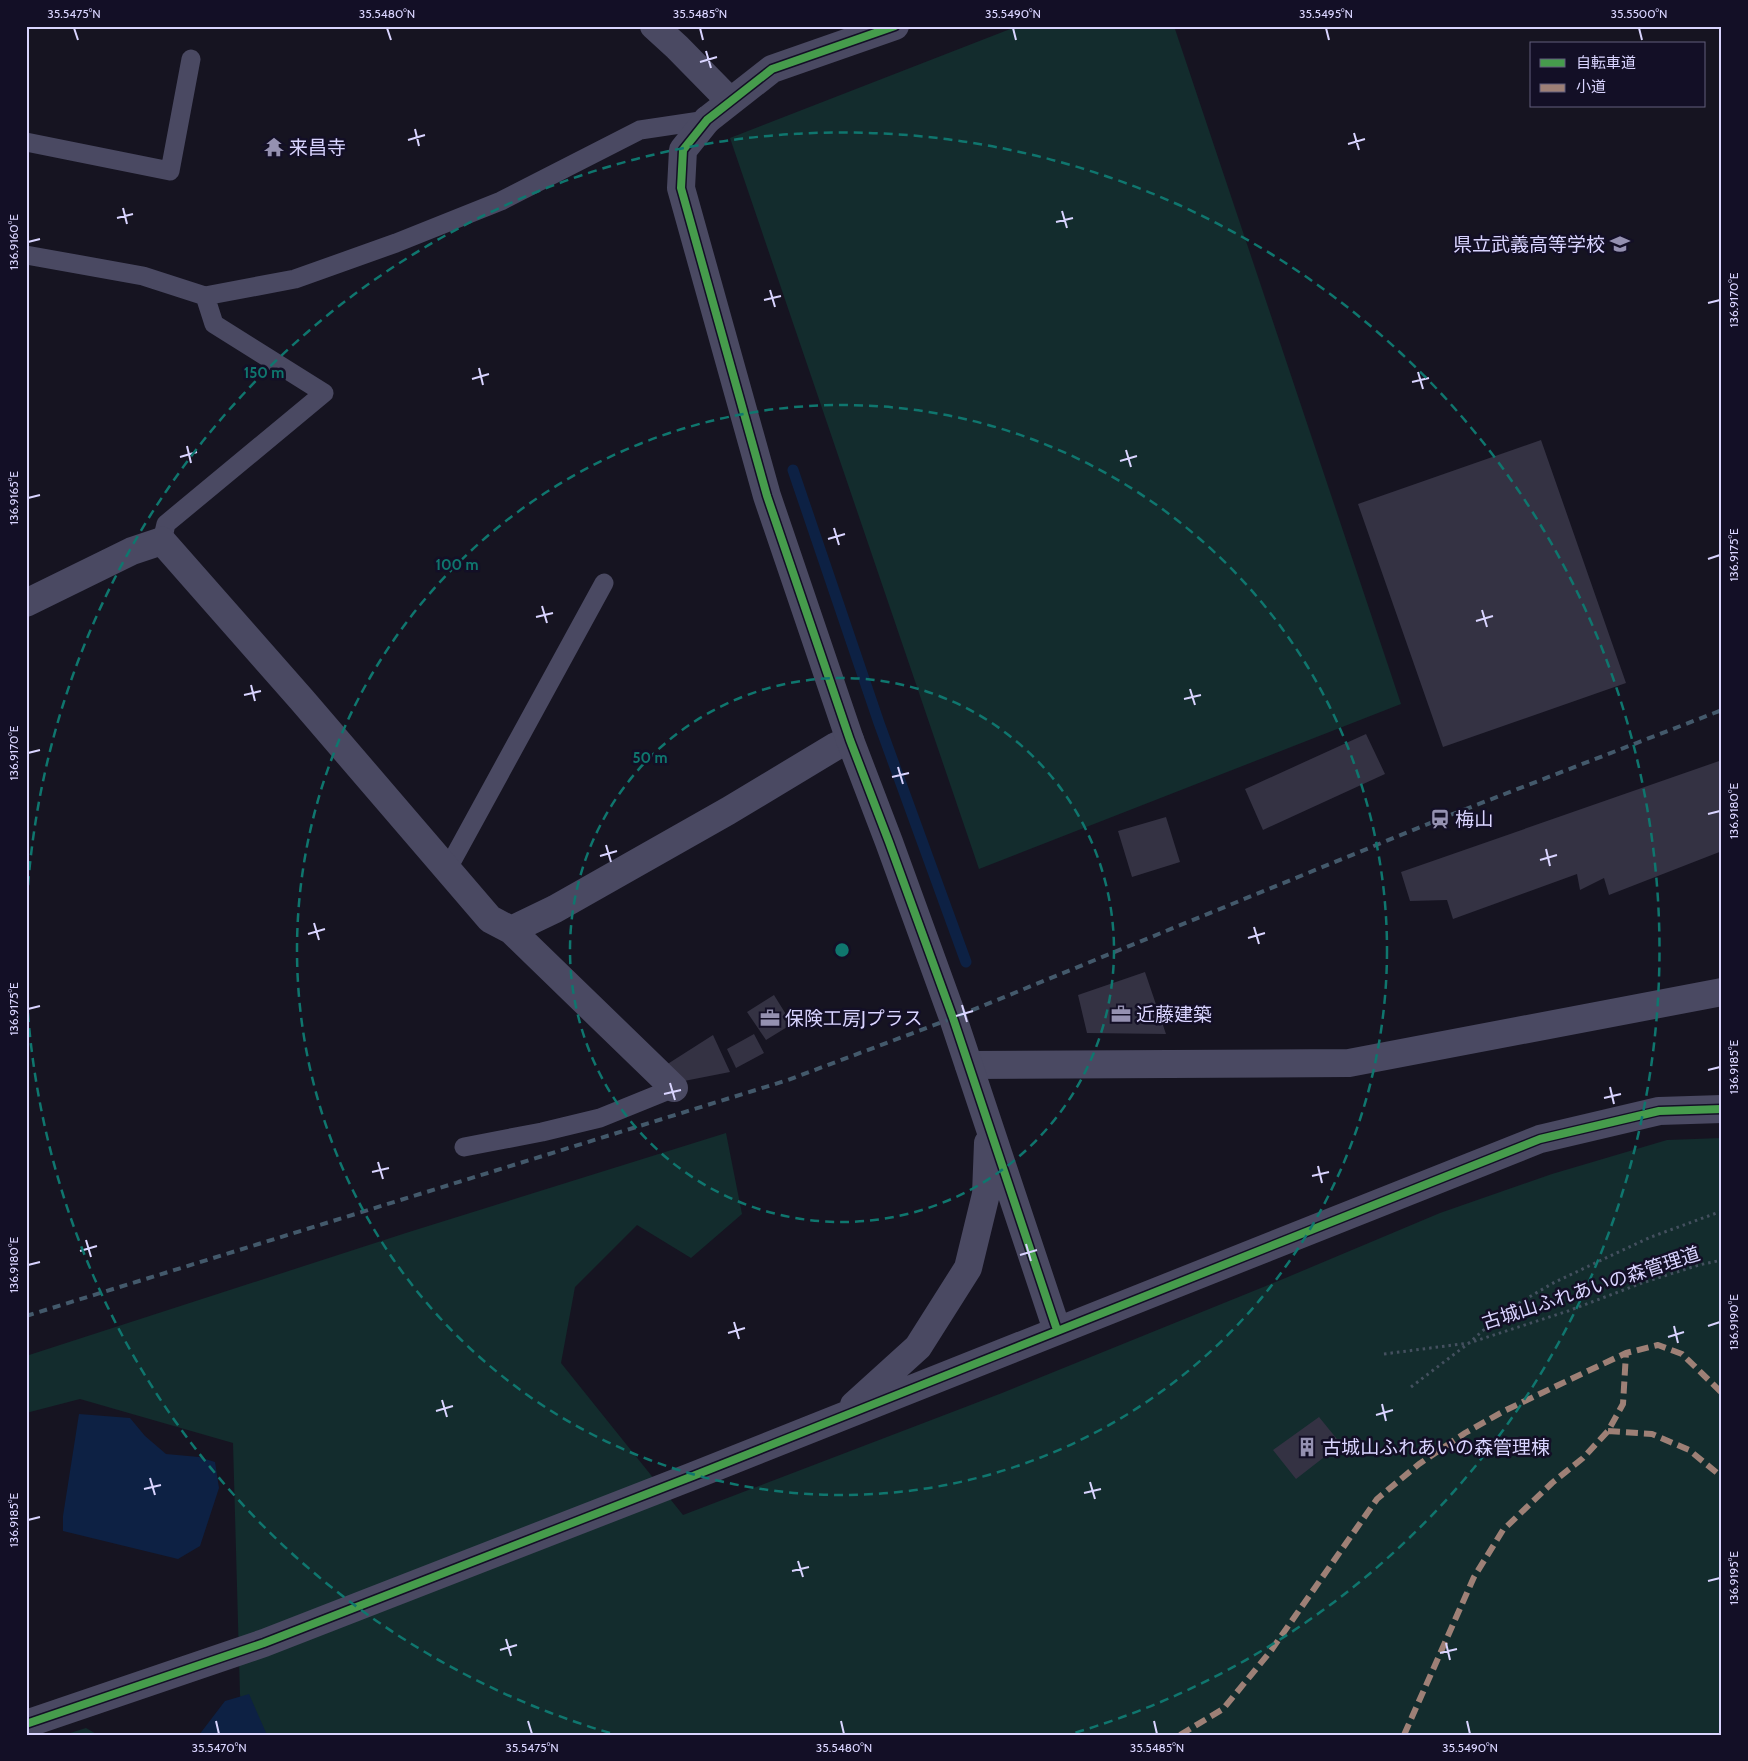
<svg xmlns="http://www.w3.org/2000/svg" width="1748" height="1761" viewBox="0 0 1748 1761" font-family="Cabin,'Noto Sans JP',sans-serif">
<rect width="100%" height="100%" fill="#161421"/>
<path fill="#132c2d" d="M1018,26h156l227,678 -422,165 -249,-731z
M726,1133l16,81 -51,44 -54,-33 -62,62 -14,76 122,152 319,-122 281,-114 157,-66 112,-39 115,-34 55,-2v597h-1477l-5,-41 -7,-251 -153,-44 -54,14v-57l383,-124z
M86,1728l12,7h-34z"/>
<path fill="#0d2144" d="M79,1414l51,4 15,18 21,18 33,3 16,5 4,26 -19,58 -22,13 -115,-28v-15z
M249,1694l18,41h-68l26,-34z"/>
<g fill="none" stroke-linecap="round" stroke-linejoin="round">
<path stroke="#0d2144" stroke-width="11" d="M793,470l86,253 87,239"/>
</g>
<path fill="#343243" d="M1541,440l85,243 -183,64 -85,-243z
M1366,734l19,40 -122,56 -18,-41z
M1722,760v91l-113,44 -5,-17 -24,12 -3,-16 -124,45 -6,-19 -37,1 -9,-29z
M1166,817l14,45 -48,15 -14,-46z
M1145,972l21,62 -79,-1 -9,-38z
M774,995l18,29 -26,16 -19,-28z
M754,1034l10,19 -28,15 -9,-19z
M713,1035l17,37 -46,9 -18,-16z
M1319,1417l22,27 -45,35 -23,-29z"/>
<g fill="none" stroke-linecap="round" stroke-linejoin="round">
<path stroke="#44505f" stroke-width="3" stroke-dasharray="2.5 4" stroke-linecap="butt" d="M1384,1354l85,-11 99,-32 74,-28 57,-18 23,-5
M1411,1387l58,-44 36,-32 50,-29 53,-25 43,-20 71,-26"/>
<path stroke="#4a4962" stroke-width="19" d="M26,142l144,29 21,-112
M26,255l117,21 62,20 90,-17 101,-36 105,-42 139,-71 67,-10
M162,541l4,-17 158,-131 -110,-69 -9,-28
M447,870l157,-287
M464,1147l78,-15 58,-14 74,-30"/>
<path stroke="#4a4962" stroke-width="28" d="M654,26l23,21 53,54
M707,120l65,-51 123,-43
M26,603l106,-52 30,-10 140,159 188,219 21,11 44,-21 173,-98 108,-65 14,-6
M511,930l163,158
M969,1065l380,-2 373,-71"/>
<path stroke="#4a4962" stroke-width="28" d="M707,120l-24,30 -2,38 86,308 83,244 39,102 64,176 104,312
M854,1405l64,-58 50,-79 18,-74 2,-51
M26,1724l238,-81 429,-167 847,-337 119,-28 63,-2"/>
<path stroke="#43596b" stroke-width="4" stroke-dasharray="8 6" stroke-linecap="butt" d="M26,1316l762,-236 165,-62 487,-199 282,-109"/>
<path stroke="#9e8076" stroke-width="6" stroke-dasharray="12 6" stroke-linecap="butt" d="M1608,1431l44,3 37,16 33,27
M1180,1735l43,-26 47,-57 107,-153 42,-35 46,-31 39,-22 86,-41 36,-17 32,-8 24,9 40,39
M1404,1735l70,-158 29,-47 49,-47 31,-25 25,-27 15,-27 3,-51"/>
<defs>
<path id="cycleway" d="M895,26l-123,43 -65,51 -24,30 -2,38 86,308 83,244 39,102 64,176 104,312
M26,1724l238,-81 429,-167 847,-337 119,-28 63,-2"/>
</defs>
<use href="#cycleway" stroke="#130f26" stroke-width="11"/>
<use href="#cycleway" stroke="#469c4c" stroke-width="8"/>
</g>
<path fill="none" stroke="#d9d4ff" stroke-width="2" d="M74,28l4,12M387,28l4,12M700,28l3,12M1013,28l3,12M1326,28l3,12M1639,28l3,12M706,51l5,17M700,62l17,-5M415,129l4,17M1354,133l5,17M408,140l17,-5M1348,144l17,-5M123,208l4,16M1062,211l5,17M117,218l16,-4M1056,222l17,-4M28,242l12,-3M770,290l5,17M764,300l17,-4M1708,303l12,-3M479,368l4,17M1418,372l5,17M472,379l17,-5M1412,382l17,-4M187,446l4,17M1126,450l5,17M180,457l17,-5M1120,461l17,-5M28,498l12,-3M834,528l5,17M828,539l17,-5M1708,559l12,-4M542,606l5,17M1482,610l5,17M536,617l17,-4M1476,621l17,-5M251,685l4,16M1190,689l5,16M244,695l17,-4M1184,699l17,-4M28,753l12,-3M898,767l5,17M892,777l17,-4M1708,814l12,-3M606,845l5,17M1546,849l4,17M600,856l17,-5M1540,860l17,-5M314,923l5,17M1254,927l5,17M308,934l17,-5M1248,938l17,-5M962,1005l5,17M28,1009l12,-3M956,1016l17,-5M1708,1070l12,-3M670,1083l5,17M1610,1087l4,17M664,1094l17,-4M1604,1098l17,-4M378,1162l5,17M1318,1166l4,17M372,1172l17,-4M1312,1176l17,-4M86,1240l5,17M1026,1244l5,17M80,1251l17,-5M1020,1255l17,-5M28,1265l12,-3M734,1322l5,17M1674,1326l4,17M1708,1326l12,-4M728,1333l17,-5M1668,1337l16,-5M442,1400l5,17M1382,1404l4,17M436,1411l17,-5M1376,1415l17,-5M150,1478l5,17M1090,1482l5,17M144,1489l17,-4M1084,1493l17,-4M28,1520l12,-3M798,1561l5,16M792,1571l17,-4M1708,1581l12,-3M506,1639l5,17M1446,1643l4,17M500,1650l17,-5M1440,1653l17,-4M216,1721l3,13M528,1721l4,13M841,1721l3,13M1154,1721l3,13M1467,1721l3,13"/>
<g fill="none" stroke="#0f766e" stroke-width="2.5" stroke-dasharray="9 6">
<circle cx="842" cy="950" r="272"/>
<circle cx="842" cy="950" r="545"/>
<path d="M610 1733A817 817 0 0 1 27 1000M27 900A817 817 0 1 1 1074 1733"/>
</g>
<defs>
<symbol id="temple-bare" viewBox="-9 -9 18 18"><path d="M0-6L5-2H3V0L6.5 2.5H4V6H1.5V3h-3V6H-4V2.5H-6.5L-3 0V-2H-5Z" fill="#9591b1" stroke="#130f26" stroke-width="2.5" paint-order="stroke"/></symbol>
<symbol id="school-bare" viewBox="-9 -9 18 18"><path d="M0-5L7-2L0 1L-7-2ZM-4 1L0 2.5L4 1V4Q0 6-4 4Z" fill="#9591b1" stroke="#130f26" stroke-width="2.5" paint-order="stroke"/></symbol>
<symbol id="station-bare" viewBox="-9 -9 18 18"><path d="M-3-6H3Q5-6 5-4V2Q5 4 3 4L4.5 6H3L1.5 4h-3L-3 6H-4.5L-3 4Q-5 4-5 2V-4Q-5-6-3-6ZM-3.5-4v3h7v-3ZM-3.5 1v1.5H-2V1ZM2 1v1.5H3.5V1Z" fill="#9591b1" stroke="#130f26" stroke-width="2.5" paint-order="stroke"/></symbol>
<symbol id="office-bare" viewBox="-9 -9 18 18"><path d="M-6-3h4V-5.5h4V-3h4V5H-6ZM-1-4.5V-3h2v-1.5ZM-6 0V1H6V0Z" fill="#9591b1" stroke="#130f26" stroke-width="2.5" paint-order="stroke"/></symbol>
<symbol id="building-bare" viewBox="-9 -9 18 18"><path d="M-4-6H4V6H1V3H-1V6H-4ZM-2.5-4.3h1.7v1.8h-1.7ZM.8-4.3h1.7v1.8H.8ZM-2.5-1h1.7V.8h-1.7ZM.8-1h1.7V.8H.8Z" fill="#9591b1" stroke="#130f26" stroke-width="2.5" paint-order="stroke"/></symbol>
</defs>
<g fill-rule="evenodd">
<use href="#temple-bare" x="260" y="133" width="28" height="28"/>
<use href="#school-bare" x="1606" y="230" width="28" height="28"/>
<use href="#station-bare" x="1426" y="805" width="28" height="28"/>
<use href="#office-bare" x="1107" y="1000" width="28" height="28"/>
<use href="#office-bare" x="756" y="1004" width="28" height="28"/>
<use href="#building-bare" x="1293" y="1433" width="28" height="28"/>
</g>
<g text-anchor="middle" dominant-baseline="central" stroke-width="5" stroke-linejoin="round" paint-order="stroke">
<g font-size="19" fill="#d9d4ff" stroke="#130f26" text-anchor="start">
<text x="289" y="147">来昌寺</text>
<text x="1605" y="244" text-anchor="end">県立武義高等学校</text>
<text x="1455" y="819">梅山</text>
<text x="1136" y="1014">近藤建築</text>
<text x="785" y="1018">保険工房Jプラス</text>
<text x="1322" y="1447">古城山ふれあいの森管理棟</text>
</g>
<g font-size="19" fill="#d9d4ff" stroke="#130f26">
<text transform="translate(1591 1288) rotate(-18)">古城山ふれあいの森管理道</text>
</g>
</g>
<circle cx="842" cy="950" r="8" fill="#0f766e" stroke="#130f26" stroke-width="2.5"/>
<g font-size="15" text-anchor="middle" font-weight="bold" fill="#0f766e" stroke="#130f26" stroke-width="5" stroke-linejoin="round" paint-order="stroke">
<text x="264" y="378">150 m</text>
<text x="457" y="570">100 m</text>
<text x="650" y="763">50 m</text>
</g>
<rect width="1748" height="1761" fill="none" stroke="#130f26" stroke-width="55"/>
<rect x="1530" y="42" width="175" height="65" fill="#130f26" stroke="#625e7d"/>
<rect x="1540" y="59" width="25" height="8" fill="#469c4c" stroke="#625e7d"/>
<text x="1576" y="68" font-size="15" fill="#d9d4ff">自転車道</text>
<rect x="1540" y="84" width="25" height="8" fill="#9e8076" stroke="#625e7d"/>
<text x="1576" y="92" font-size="15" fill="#d9d4ff">小道</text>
<rect x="28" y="28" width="1692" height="1706" fill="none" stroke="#d9d4ff" stroke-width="2"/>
<g font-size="12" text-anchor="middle" fill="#d9d4ff">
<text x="74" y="18">35.5475°N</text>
<text x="387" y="18">35.5480°N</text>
<text x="700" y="18">35.5485°N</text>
<text x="1013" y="18">35.5490°N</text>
<text x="1326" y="18">35.5495°N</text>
<text x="1639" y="18">35.5500°N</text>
<text transform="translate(14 242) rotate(-90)" y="4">136.9160°E</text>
<text transform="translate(1734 300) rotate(-90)" y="4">136.9170°E</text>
<text transform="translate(14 498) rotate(-90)" y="4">136.9165°E</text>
<text transform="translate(1734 555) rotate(-90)" y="4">136.9175°E</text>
<text transform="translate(14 753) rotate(-90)" y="4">136.9170°E</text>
<text transform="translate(1734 811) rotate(-90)" y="4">136.9180°E</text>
<text transform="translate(14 1009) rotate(-90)" y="4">136.9175°E</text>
<text transform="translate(1734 1067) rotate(-90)" y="4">136.9185°E</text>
<text transform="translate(14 1265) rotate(-90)" y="4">136.9180°E</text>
<text transform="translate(1734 1322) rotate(-90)" y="4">136.9190°E</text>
<text transform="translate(14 1520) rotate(-90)" y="4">136.9185°E</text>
<text transform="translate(1734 1578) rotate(-90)" y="4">136.9195°E</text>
<text x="219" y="1752">35.5470°N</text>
<text x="532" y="1752">35.5475°N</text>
<text x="844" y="1752">35.5480°N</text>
<text x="1157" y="1752">35.5485°N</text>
<text x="1470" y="1752">35.5490°N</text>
</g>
</svg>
